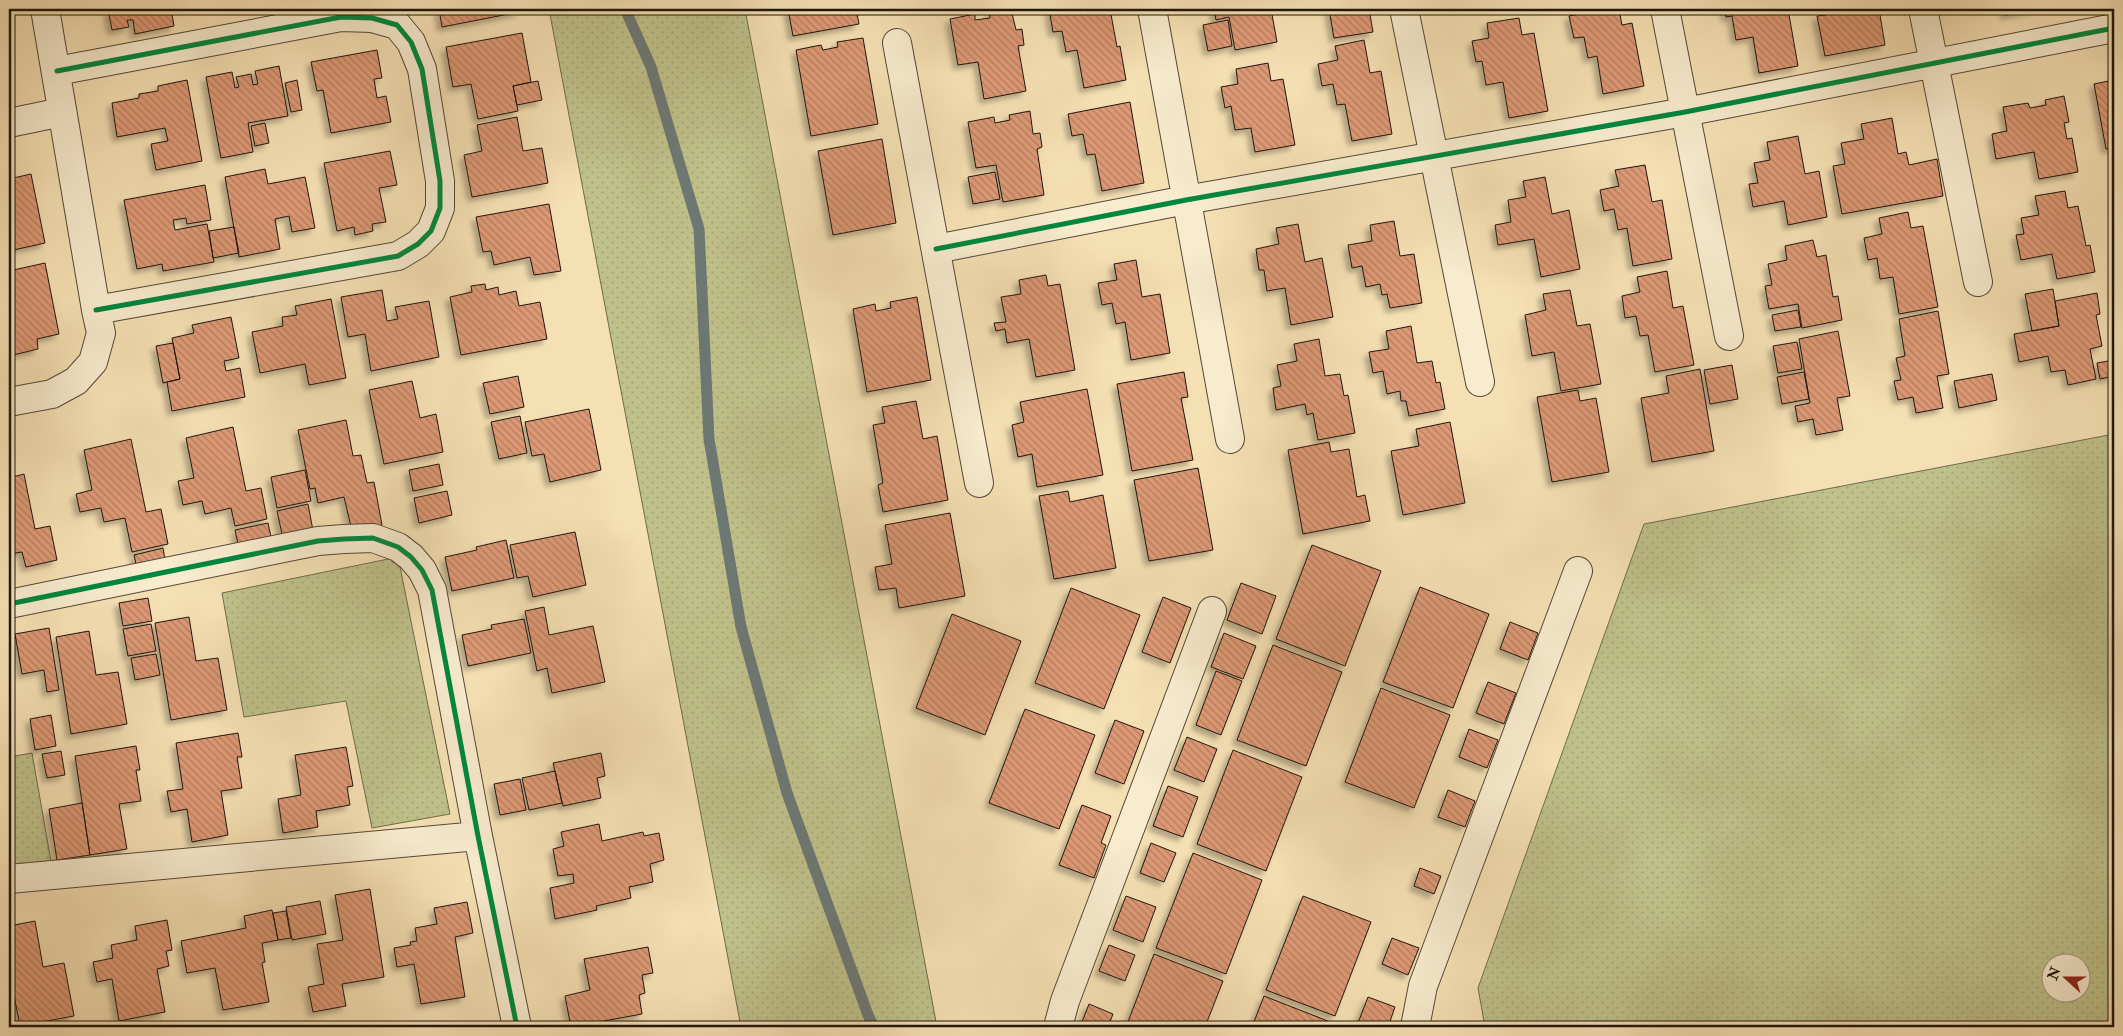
<svg xmlns="http://www.w3.org/2000/svg" width="2123" height="1036" viewBox="0 0 2123 1036" font-family="'IM FELL Double Pica',serif">
<defs>
<pattern id="grass-dots" width="8" height="8" patternUnits="userSpaceOnUse" patternTransform="scale(1.25)"><rect width="8" height="8" fill="#bfc18a"/><path d="M2 2h.1M6 6h.1" fill="none" stroke="#a4a576" stroke-width="1.8" stroke-linecap="round"/></pattern>
<pattern id="building-back-hatch" width="6" height="6" patternUnits="userSpaceOnUse" patternTransform="scale(1.25)"><rect width="6" height="6" fill="#dd9975"/><path d="M-1 5l2 2M0 0l6 6M5-1l2 2" fill="none" stroke="#b37c5e"/></pattern>
<filter id="shadow"><feDropShadow dx="-4.5" dy="4.5" stdDeviation="2.5" flood-color="#0004"/></filter>
</defs>
<rect width="100%" height="100%" fill="#f5e0b3"/>
<filter id="stains"><feTurbulence type="fractalNoise" baseFrequency=".004" numOctaves="4"/><feColorMatrix values="0 0 0 0 .2 0 0 0 0 .09 0 0 0 0 .02 0 0 0 .5 -.17"/></filter>
<radialGradient id="worn" r=".72"><stop offset=".6" stop-color="#630" stop-opacity="0"/><stop offset="1" stop-color="#630" stop-opacity=".3"/></radialGradient>
<path fill="url(#grass-dots)" stroke="#6f6b4c" fill-rule="evenodd" d="M549,9h196l192,1018h-196z
M2114,434v593h-629l-7,-39 166,-464zM2050,964h30v30h-30z
M398,557l52,257 -78,14 -26,-127 -102,16 -22,-124z
M32,753l20,114 -43,4v-114z"/>
<g fill="none" stroke-linecap="round" stroke-linejoin="round">
<path stroke="#6d7874" stroke-width="11" d="M625,9l26,58 48,162 10,210 32,188 46,166 81,222 6,12"/>
</g>
<path fill="url(#building-back-hatch)" stroke="#1f150f" filter="url(#shadow)" d="M108,9h63l3,17 -39,8 -2,-14h-6l2,7 -17,3z
M439,9h80v3l-77,15z
M788,9h68l3,15 -66,12z
M1005,9h6l5,21 6,-1 2,16 -6,1 8,45 -42,8 -6,-37 -20,3 -8,-46 25,-5v6l15,-2 -1,-6z
M1049,9h61l7,38 3,-1 6,34 -42,8 -7,-38 -11,2 -4,-21 -9,1z
M1214,9h57l6,33 -42,8 -6,-33 -13,3z
M1329,9h40l4,23 -39,6z
M1589,9h30l3,16 10,-2 12,63 -41,8 -6,-38 -9,2 -4,-21 -10,1 -5,-22 21,-4z
M1724,9h64l10,57 -39,7 -6,-36 -17,3 -4,-24 -6,1z
M1825,9h54l6,36 -60,11 -8,-40 9,-1z
M2004,9h33l-32,6z
M1519,18l3,17 12,-2 14,78 -39,7 -6,-36 -17,3 -4,-24 -6,1 -4,-21 17,-3 -2,-15z
M1228,20l4,26 -24,5 -5,-26z
M522,33l9,49 -18,4 5,25 -40,8 -7,-35 -18,3 -7,-40z
M863,38l15,86 -67,12 -15,-86 25,-5 2,5 15,-3 -1,-5z
M1364,40l6,33 11,-2 11,63 -40,7 -7,-37 -8,1 -4,-21 -11,2 -4,-22 20,-4 -3,-14z
M377,50l5,28 -8,1 3,19 9,-2 5,26 -60,11 -8,-43 -6,1 -6,-29z
M1268,63l3,18 12,-2 12,66 -40,7 -4,-24 -16,2 -4,-24 -6,2 -4,-21 17,-3 -2,-15z
M279,66l9,50 -40,7 5,29 -32,6 -15,-81 26,-5 3,16 4,-1 -3,-10 15,-3 2,11 5,-1 -3,-13z
M187,80l15,81 -46,9 -5,-26 17,-3 -3,-13 -48,9 -5,-34 27,-5v-4l19,-3v-5z
M297,80l5,30 -11,2 -6,-29z
M2114,80v68l-8,1 -12,-65z
M538,81l4,19 -25,5 -4,-19z
M2064,96l5,26 -5,1 3,16 5,-1 6,34 -39,7 -5,-27 -38,7 -4,-25 15,-3 -4,-24 25,-4 2,5 16,-3 -1,-5z
M1130,102l14,81 -42,8 -7,-37 -8,1 -4,-21 -11,2 -4,-22z
M1030,111l3,23 7,-1 2,14 -5,2 7,46 -41,7 -7,-37 -20,3 -8,-46 26,-5 1,6 15,-3 -1,-5z
M517,117l6,34 19,-3 6,35 -76,14 -8,-42 18,-4 -5,-26z
M1892,118l6,36 8,-2 3,13 28,-6 6,37 -101,18 -9,-48 12,-2 -4,-21 23,-4 -3,-15z
M265,123l4,20 -14,3 -4,-20z
M1798,136l7,38 14,-3 8,46 -39,8 -4,-24 -31,6 -4,-23 9,-1 -4,-20 16,-3 -3,-18z
M882,139l14,84 -63,12 -15,-84z
M390,151l7,34 -18,3 7,34 -14,2 1,7 -18,4 -1,-8 -17,4 -13,-68z
M1645,165l7,37 10,-2 10,59 -39,7 -6,-38 -9,2 -4,-21 -10,2 -4,-21 19,-4 -4,-16z
M265,169l3,15 37,-7 10,51 -23,4 -3,-16 -14,3 5,30 -41,8 -14,-80z
M995,172l5,27 -27,5 -5,-27z
M31,174l14,69 -36,8v-72z
M1545,177l7,37 17,-4 11,59 -39,8 -7,-38 -36,6 -3,-20 16,-3 -3,-22 18,-3 -3,-16z
M205,185l6,35 -24,4 -1,-6 -13,2 2,10 32,-6 7,38 -51,9 -1,-7 -25,5 -13,-69z
M2065,191l3,17 10,-2 8,40 4,-1 5,27 -38,7 -5,-25 -31,6 -5,-25 8,-1 -3,-16 18,-3 -4,-19z
M549,204l12,67 -27,4 -4,-18 -36,8 -3,-14 -8,1 -7,-35z
M1908,212l3,16 12,-2 15,81 -39,7 -6,-37 -13,2 -3,-21 -9,2 -4,-22 18,-4 -3,-16z
M1394,221l6,35 14,-2 8,49 -32,5 -3,-14 -5,1 -2,-11 -14,3 -4,-21 -10,2 -4,-23 24,-4 -2,-16z
M1298,224l7,38 17,-4 11,59 -42,8 -6,-37 -18,3 -3,-21h-5l-3,-21 23,-5 -3,-16z
M234,227l5,26 -26,5 -4,-27z
M1813,240l4,17 9,-2 7,42 5,-1 4,24 -40,8 -4,-24 -29,5 -4,-23 7,-1 -4,-21 19,-4 -2,-14z
M1136,260l6,37 18,-3 10,59 -39,7 -6,-38 -9,2 -4,-21 -10,2 -4,-22 19,-3 -3,-16z
M45,263l14,71 -22,5 1,10 -29,7v-85z
M1667,271l6,37 10,-2 11,59 -39,7 -7,-37 -8,1 -4,-20 -11,2 -3,-22 18,-4 -3,-15z
M1046,275l2,11 12,-2 15,86 -39,7 -7,-38 -22,4 -2,-14 -9,2 -2,-8 12,-1 -5,-25 20,-3 -2,-14z
M485,284l1,6 12,-3 1,8 17,-4 3,15 21,-4 7,37 -86,16 -11,-58 22,-5 -1,-6z
M2053,289l6,37 -27,5 -7,-37z
M382,290l5,31 11,-2 -3,-12 34,-6 10,56 -68,14 -6,-37 -17,3 -7,-40z
M1570,290l7,36 13,-2 11,60 -40,7 -7,-39 -22,4 -7,-41 21,-5 -3,-16z
M2097,293l3,21 -4,1 6,31 -12,3 6,30 -28,6 -3,-15 -14,2 -3,-16 -29,6 -5,-28 45,-8 -4,-25z
M917,297l14,83 -64,12 -14,-83 22,-5 1,7 15,-3 -1,-6z
M331,299l15,79 -37,7 -4,-21 -45,9 -8,-41 31,-6 -1,-9 15,-2 -2,-9z
M1798,310l3,17 -26,4 -3,-16z
M1938,311l11,63 -12,2 6,32 -27,5 -3,-16 -15,3 -4,-19 7,-1 -5,-22 9,-2 -6,-37z
M231,317l8,41 -15,3 2,10 14,-3 5,29 -73,14 -5,-29 13,-3 -8,-41 22,-5 -2,-8z
M1411,326l6,37 15,-2 4,22 4,-1 5,27 -36,7 -3,-15h-5l-1,-10 -13,3 -4,-23 -10,2 -4,-21 20,-3 -3,-18z
M1838,331l12,65 -13,2 6,32 -27,5 -3,-16 -15,3 -3,-16 15,-3 -11,-64z
M1319,339l6,37 15,-2 4,22 4,-1 7,38 -37,7 -5,-27 -6,2 -2,-11 -29,6 -3,-22 8,-2 -4,-21 20,-4 -3,-17z
M1797,342l5,27 -24,4 -5,-27z
M173,343l7,36 -17,4 -7,-37z
M2114,360v16l-14,3 -3,-16z
M1732,365l6,34 -28,5 -6,-34z
M1700,369l14,82 -62,11 -11,-64 28,-5 -3,-17z
M1184,372l4,25 -7,1 12,62 -61,11 -15,-87z
M1804,372l5,27 -27,5 -5,-27z
M1992,374l5,26 -38,8 -5,-27z
M518,376l6,31 -34,7 -7,-31z
M412,381l8,37 16,-4 7,38 -59,12 -15,-74z
M1087,389l16,86 -66,12 -5,-33 -14,3 -6,-32 12,-3 -4,-20z
M1578,390l2,11 16,-3 13,74 -57,10 -15,-85z
M916,401l7,38 14,-3 11,64 -65,12 -5,-27 5,-2 -10,-58 12,-2 -3,-16z
M589,409l12,61 -51,12 -6,-28 -12,2 -7,-34z
M520,416l7,37 -28,6 -8,-37z
M346,420l7,36 8,-1 6,28 7,-1 8,43 -30,6 -8,-34 -26,6 -3,-15 -5,1 -12,-59z
M1450,422l15,81 -62,12 -12,-64 28,-5 -3,-17z
M233,427l13,64 15,-3 6,31 -32,7 -4,-18 -26,6 -3,-13 -19,4 -5,-24 16,-3 -8,-40z
M131,439l15,73 15,-3 7,35 -36,8 -7,-34 -21,4 -3,-14 -21,4 -4,-18 16,-4 -8,-40z
M1329,442l2,10 18,-3 8,48 8,-2 5,26 -67,13 -15,-84z
M439,464l4,21 -30,6 -4,-21z
M1198,468l15,82 -64,11 -15,-81z
M305,470l6,31 -34,7 -6,-31z
M24,474l11,55 15,-3 7,34 -31,7 -4,-15 -13,2v-76z
M447,491l5,24 -33,8 -5,-25z
M1068,491l2,11 33,-7 13,73 -62,11 -15,-83z
M308,504l6,32 -30,7 -7,-32z
M950,513l15,83 -66,12 -3,-20 -17,2 -4,-23 17,-3 -7,-39z
M268,523l5,23 -33,7 -5,-23z
M575,532l11,53 -53,12 -5,-21 -11,2 -7,-33z
M506,540l8,38 -62,13 -7,-34 32,-7 -1,-3z
M1312,545l69,26 -36,95 -69,-27z
M163,548l3,18 -28,7 -4,-18z
M1241,583l35,13 -14,38 -35,-14z
M1420,587l69,27 -36,94 -70,-26z
M1071,588l69,27 -36,94 -69,-26z
M1163,597l28,11 -21,55 -28,-11z
M148,598l4,23 -29,5 -4,-23z
M544,607l5,28 44,-9 12,56 -53,11 -5,-25 -10,3 -12,-60z
M952,614l69,27 -36,94 -69,-27z
M189,617l7,44 22,-3 9,52 -56,10 -16,-97z
M524,619l7,34 -63,13 -6,-31 30,-6 -1,-4z
M1510,622l28,11 -10,27 -28,-11z
M151,624l5,27 -28,5 -5,-27z
M49,628l10,62 -12,2 -3,-22 -22,4 -7,-40z
M89,631l7,44 22,-3 9,52 -56,10 -15,-97z
M1224,633l32,13 -13,33 -32,-12z
M1273,645l69,27 -36,94 -69,-26z
M9,651l5,27 -5,1z
M156,654l4,21 -25,5 -4,-22z
M1216,671l26,10 -21,54 -25,-10z
M1488,682l28,11 -12,31 -28,-11z
M1381,688l69,27 -36,93 -69,-26z
M1025,709l70,26 -36,94 -70,-26z
M51,715l5,31 -21,4 -5,-31z
M1115,720l29,11 -20,53 -29,-11z
M1469,729l29,11 -11,28 -28,-11z
M238,733l4,24h-5l5,31 -21,3 7,44 -36,7 -5,-33 -16,3 -4,-21 16,-2 -7,-46z
M1187,737l30,12 -13,33 -30,-12z
M136,746l4,24h-4l5,31 -22,3 8,45 -37,6 -15,-99z
M346,747l7,39 -6,1 3,18 -34,6 2,16 -35,6 -5,-34 23,-4 -6,-40z
M1233,750l69,27 -36,94 -69,-27z
M61,751l4,24 -18,3 -5,-24z
M601,753l4,23 -8,2 4,20 -38,8 -10,-43z
M555,771l7,32 -33,7 -7,-32z
M520,779l6,31 -26,5 -6,-31z
M1168,786l30,11 -15,40 -30,-11z
M1448,790l27,11 -10,26 -27,-10z
M82,803l8,52 -33,5 -8,-51z
M1082,805l29,11 -10,27 5,2 -12,33 -35,-13z
M599,824l3,17 41,-9 1,4 15,-3 5,27 -14,4 3,18 -24,5 2,11 -35,8 1,4 -42,9 -5,-31 24,-5 -1,-9 -15,2 -5,-27 11,-3 -3,-14z
M1151,843l25,10 -12,29 -24,-9z
M1193,853l69,27 -36,94 -70,-26z
M1420,868l21,8 -7,18 -20,-8z
M370,889l14,88 -42,7 4,22 -33,6 -5,-25 16,-3 -7,-40 26,-4 -8,-45z
M1126,896l30,11 -13,35 -30,-12z
M1303,896l68,26 -36,94 -69,-26z
M320,901l6,33 -34,6 -6,-33z
M467,902l6,31 -18,4 10,60 -44,7 -7,-40 -17,3 -3,-19 17,-3 -1,-3 7,-1 -2,-13 22,-4 -3,-16z
M272,910l6,30 -16,3 3,19 -3,1 7,39 -46,8 -8,-42 -28,5 -6,-32 65,-13 -2,-12z
M286,911l5,27 -13,2 -5,-27z
M167,920l5,30 -6,1 3,15 -12,3 8,43 -46,9 -7,-42 -15,3 -4,-20 20,-4 -2,-13 26,-5 -2,-14z
M35,921l8,46 21,-4 10,53 -54,10 -9,-46h-2v-54z
M1392,938l27,10 -11,27 -26,-11z
M1109,945l26,10 -10,26 -26,-10z
M648,947l5,26 -11,2 3,18 -6,2 3,19 -71,13 -6,-31 25,-6 -6,-31z
M1154,954l69,27 -18,46h-79z
M1264,996l69,27 -2,4h-79z
M1368,997l27,10 -7,20h-20l-10,-4z
M1089,1004l24,10 -5,13h-28z"/>
<g fill="none" stroke-linecap="round" stroke-linejoin="round">
<defs>
<path id="street" d="M1152,9l78,430
M1404,9l76,373
M1665,9l64,327
M1923,9l55,273
M897,43l82,440
M57,71l284,-54 31,1 25,7 14,17 11,27 18,112v27l-9,23 -13,13 -20,12 -302,54
M9,123l53,-11
M936,249l250,-49 499,-88 429,-84
M9,402l43,-8 24,-13 17,-19 8,-29 -5,-23 -51,-301
M9,604l309,-63 26,-2 29,-1 25,9 13,10 11,13 10,20 46,246 39,191
M9,879l469,-43
M1058,1027l7,-26 147,-390
M1415,1027l8,-41 155,-415"/>
</defs>
<use href="#street" stroke="#544838" stroke-width="30"/>
<use href="#street" stroke="#f8ebce" stroke-width="28"/>
<defs>
<path id="cycleway" d="M57,71l284,-54 31,1 25,7 14,17 11,27 18,112v27l-9,23 -13,13 -20,12 -302,54
M936,249l250,-49 499,-88 429,-84
M9,604l309,-63 26,-2 29,-1 25,9 13,10 11,13 10,20 46,246 39,191"/>
</defs>
<use href="#cycleway" stroke="#f8ebce" stroke-width="8"/>
<use href="#cycleway" stroke="#00873e" stroke-width="5"/>
</g>
<rect width="2123" height="1036" fill="none" stroke="#f5e0b3" stroke-width="30"/>
<rect x="10" y="10" width="2103" height="1016" fill="none" stroke="#1f150f" stroke-width="2.5"/>
<rect x="15" y="15" width="2093" height="1006" fill="none" stroke="#1f150f"/>
<g transform="translate(2066 978) rotate(291)"><circle r="24" fill="#f8ebce" stroke="#a19582"/>
<path d="M0-4L9 19L0 12L-9 19Z" fill="#8f2418"/>
<text y="-8" font-size="14" font-weight="bold" text-anchor="middle" fill="#1f150f">N</text>
</g>
<rect width="100%" height="100%" filter="url(#stains)"/>
<rect width="100%" height="100%" fill="url(#worn)"/>
</svg>
